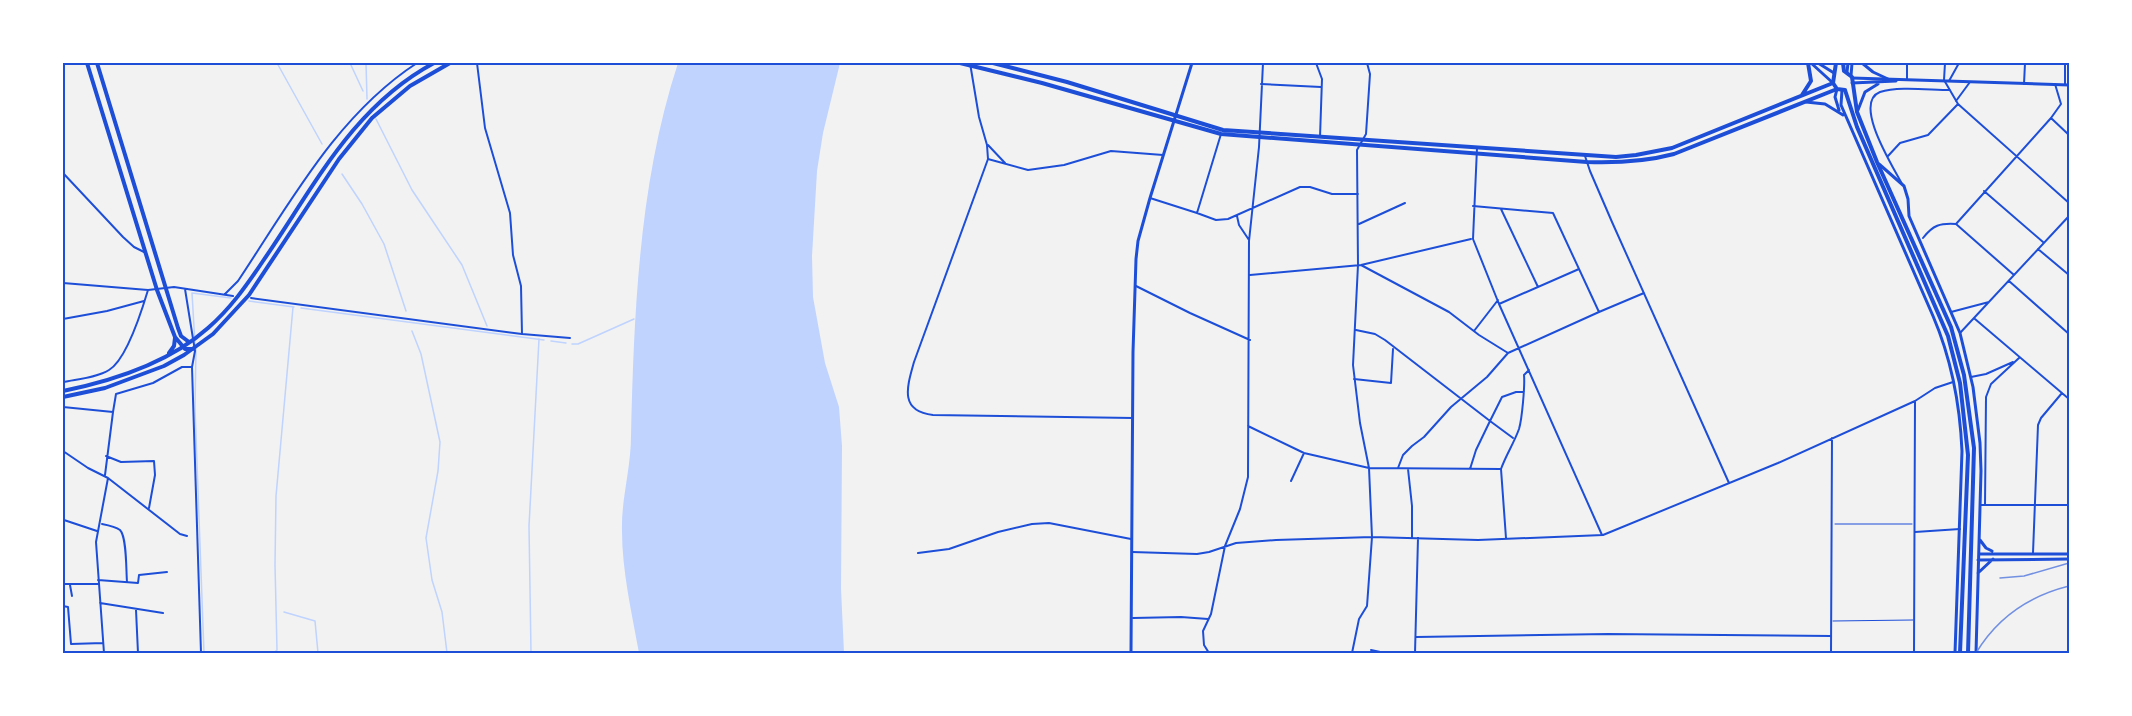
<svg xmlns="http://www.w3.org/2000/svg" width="2132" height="716" viewBox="0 0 2132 716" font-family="Arial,sans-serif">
<rect width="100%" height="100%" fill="#f2f2f2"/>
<path fill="#bfd3fe" d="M678,63h162l-17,70 -6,38 -5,85 1,41 12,66 14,44 3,39 -1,143 3,64h-205c-7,-39 -17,-82 -17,-122 -1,-31 9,-63 9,-95 3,-124 8,-254 47,-373z"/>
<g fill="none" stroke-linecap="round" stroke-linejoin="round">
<path stroke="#bfd3fe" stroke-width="1.5" d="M277,63l45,81
M350,63l13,28
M366,63l1,36
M376,119l36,71 50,75 25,61
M342,174l20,30 22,40 22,67
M249,301l45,6
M301,308l243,32
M412,331l9,23 19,88 -2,29 -12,67 6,42 10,32 5,41
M551,341l15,2
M195,344l-3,-51 39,5
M572,344h6l56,-25
M196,348l-1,61 9,244
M284,612l31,9 3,32
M274,653l3,-3 -2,-85 1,-69 17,-189
M531,653l-2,-127 10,-187"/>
<path stroke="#1d4ed8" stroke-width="1" d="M1835,524h77
M1833,621l80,-1"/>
<path stroke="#1d4ed8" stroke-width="2" d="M477,63l8,65 25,85 3,42 8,31 1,48
M970,63l9,54 8,28 1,14 -74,203c-7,25 -15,49 19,53l200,3
M1316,63l6,16 -2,58
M1907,80v-17
M1949,81l10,-18
M1261,84l60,3
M2024,84l1,-21
M2065,84v-21
M1956,101l14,-19
M1958,104l111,99
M2051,118l18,17
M988,145l17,18
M1477,148l-4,91 26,65 103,231
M1585,156l5,15 22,51 117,261
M1888,156l12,-13 28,-8 30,-31 -14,-24 1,-17
M988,159l40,11 36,-5 47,-14 52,4
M63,173l60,64 11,10 10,5
M1902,184c-8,-16 -50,-81 -22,-92 18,-6 50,-2 70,-2
M1984,191l59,51
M1150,198l47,15 24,-79
M1473,206l80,7 46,99 45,-19
M1501,209l37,78
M1197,213l19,7 12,-1 72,-32h10l22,7h26
M1237,216l2,9 10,15
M1359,224l46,-21
M1956,224l58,51
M1923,238c10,-13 17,-15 33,-14l95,-106 10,-14 -6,-20
M2038,249l31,26
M1361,265l88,47 30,23 29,18
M1250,275l111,-10 110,-26
M2009,281l60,53
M63,283l85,7 26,-3 59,9
M1136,286l54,27 60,27
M185,289l10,62 -3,16 9,286
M225,294l13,-13c52,-78 99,-166 179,-218
M251,298l271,36 48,4
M1499,304l80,-35
M1951,312l38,-10
M63,319l44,-8 37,-10
M1975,319l94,80
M1356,330l19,4 10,6 105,81 -14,29 -6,19
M1474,331l24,-31
M1960,333l109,-117
M1971,377l15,-3 27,-12
M1354,379l37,4 2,-34
M63,382c14,-3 33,-4 46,-12 17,-10 33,-60 39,-80
M63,407l50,5 -8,63
M113,412l3,-18 37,-11 29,-16h9
M1248,426l56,27 65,15 132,1c5,-14 13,-26 18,-40 3,-10 6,-43 5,-54l5,-5
M1513,438l-23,-17 12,-24 14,-5h8
M63,451l25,17 20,10 72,56 7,2
M106,456l15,6 33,-1 1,14 -6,33
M1398,468l5,-13 9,-9 12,-9 27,-30 36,-30 21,-24 91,-41
M1408,469l4,37v32
M1501,469l5,69
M1291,481l13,-28
M1980,505h89
M1985,505l1,-108 5,-13 28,-26
M63,524l1,-4 33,11
M102,524c5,1 14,3 18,6 7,7 6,41 7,52
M1915,532l45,-3
M1132,552l65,2 12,-2 27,-9 40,-3 96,-3 106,3 125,-5 175,-72 137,-62 20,-13 18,-6
M918,553l31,-4 49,-17 34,-8 17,-1 82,16
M2033,553l5,-128 3,-7 21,-25
M98,580l40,3 1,-8 28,-3
M63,584h36
M70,585l2,11
M100,603l63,10
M63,606l5,1 3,37 32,-1
M136,610l2,43
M1133,618l48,-1 27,2
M1416,637l192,-3 223,2
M1371,650l14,3
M104,653l-8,-111 12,-64
M1209,653l-5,-8 -1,-14 8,-17 14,-68 15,-37 8,-32 1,-236 10,-94 4,-84
M1352,653l7,-34 8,-13 5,-69 -3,-69 -9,-45 -7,-58 5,-100 -1,-115 9,-16 4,-60 -3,-11
M1393,653h11
M1415,653l3,-115
M1831,653l1,-215
M1914,653l1,-252"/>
<path stroke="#1d4ed8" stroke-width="3" d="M1862,63l11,9 15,7
M1847,72l1,-9
M1851,76l1,-13
M1131,653l2,-301 3,-93 2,-18 12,-43 42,-135"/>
<path stroke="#1d4ed8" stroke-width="3" d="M1811,63l22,20
M1818,63l16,10
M1852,78l217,7
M1852,83l44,-2
M1837,89l-2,8 4,13
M1842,90l-1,15 92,211c18,42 27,89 29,135l-7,202
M1806,102l19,2 18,11
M1858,110l7,-18 13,-8
M1879,164l25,22 4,13 1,17 51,117 13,54 7,56 1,28 -5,182
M1980,540l6,8 6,3
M1979,554h90
M1978,560l91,-1
M1978,573l15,-14"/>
<path stroke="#1d4ed8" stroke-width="4" d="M87,63l70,227 18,47 10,12h8
M97,63l81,265 3,8 8,6
M960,63l82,20 179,51 366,28c30,1 57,0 87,-8l163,-65
M993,63l74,19 156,48 393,27 20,-2 36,-7 161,-65
M1836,63l-3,20 4,6 8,1
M1843,63l1,8
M1844,71l8,6 5,35 20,50 74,165 13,48 10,73 -6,205
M1845,90l12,37 91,209 12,47 8,72 -8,198
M1802,95l9,-14 -3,-18
M169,353l5,-7 1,-8
M63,391c49,-10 107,-29 145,-63 22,-19 39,-43 55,-67 51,-74 89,-154 171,-198
M63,397l42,-9 59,-22 20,-11 29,-21 36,-39 90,-136 33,-41 38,-32 40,-23"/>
<path stroke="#7290e2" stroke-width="1.5" d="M2000,578l24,-2 45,-13
M1976,653c21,-35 53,-57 93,-67"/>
</g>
<rect width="2132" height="716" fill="none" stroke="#ffffff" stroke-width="129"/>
<rect x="64" y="64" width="2004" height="588" fill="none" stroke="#1d4ed8" stroke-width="2"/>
</svg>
